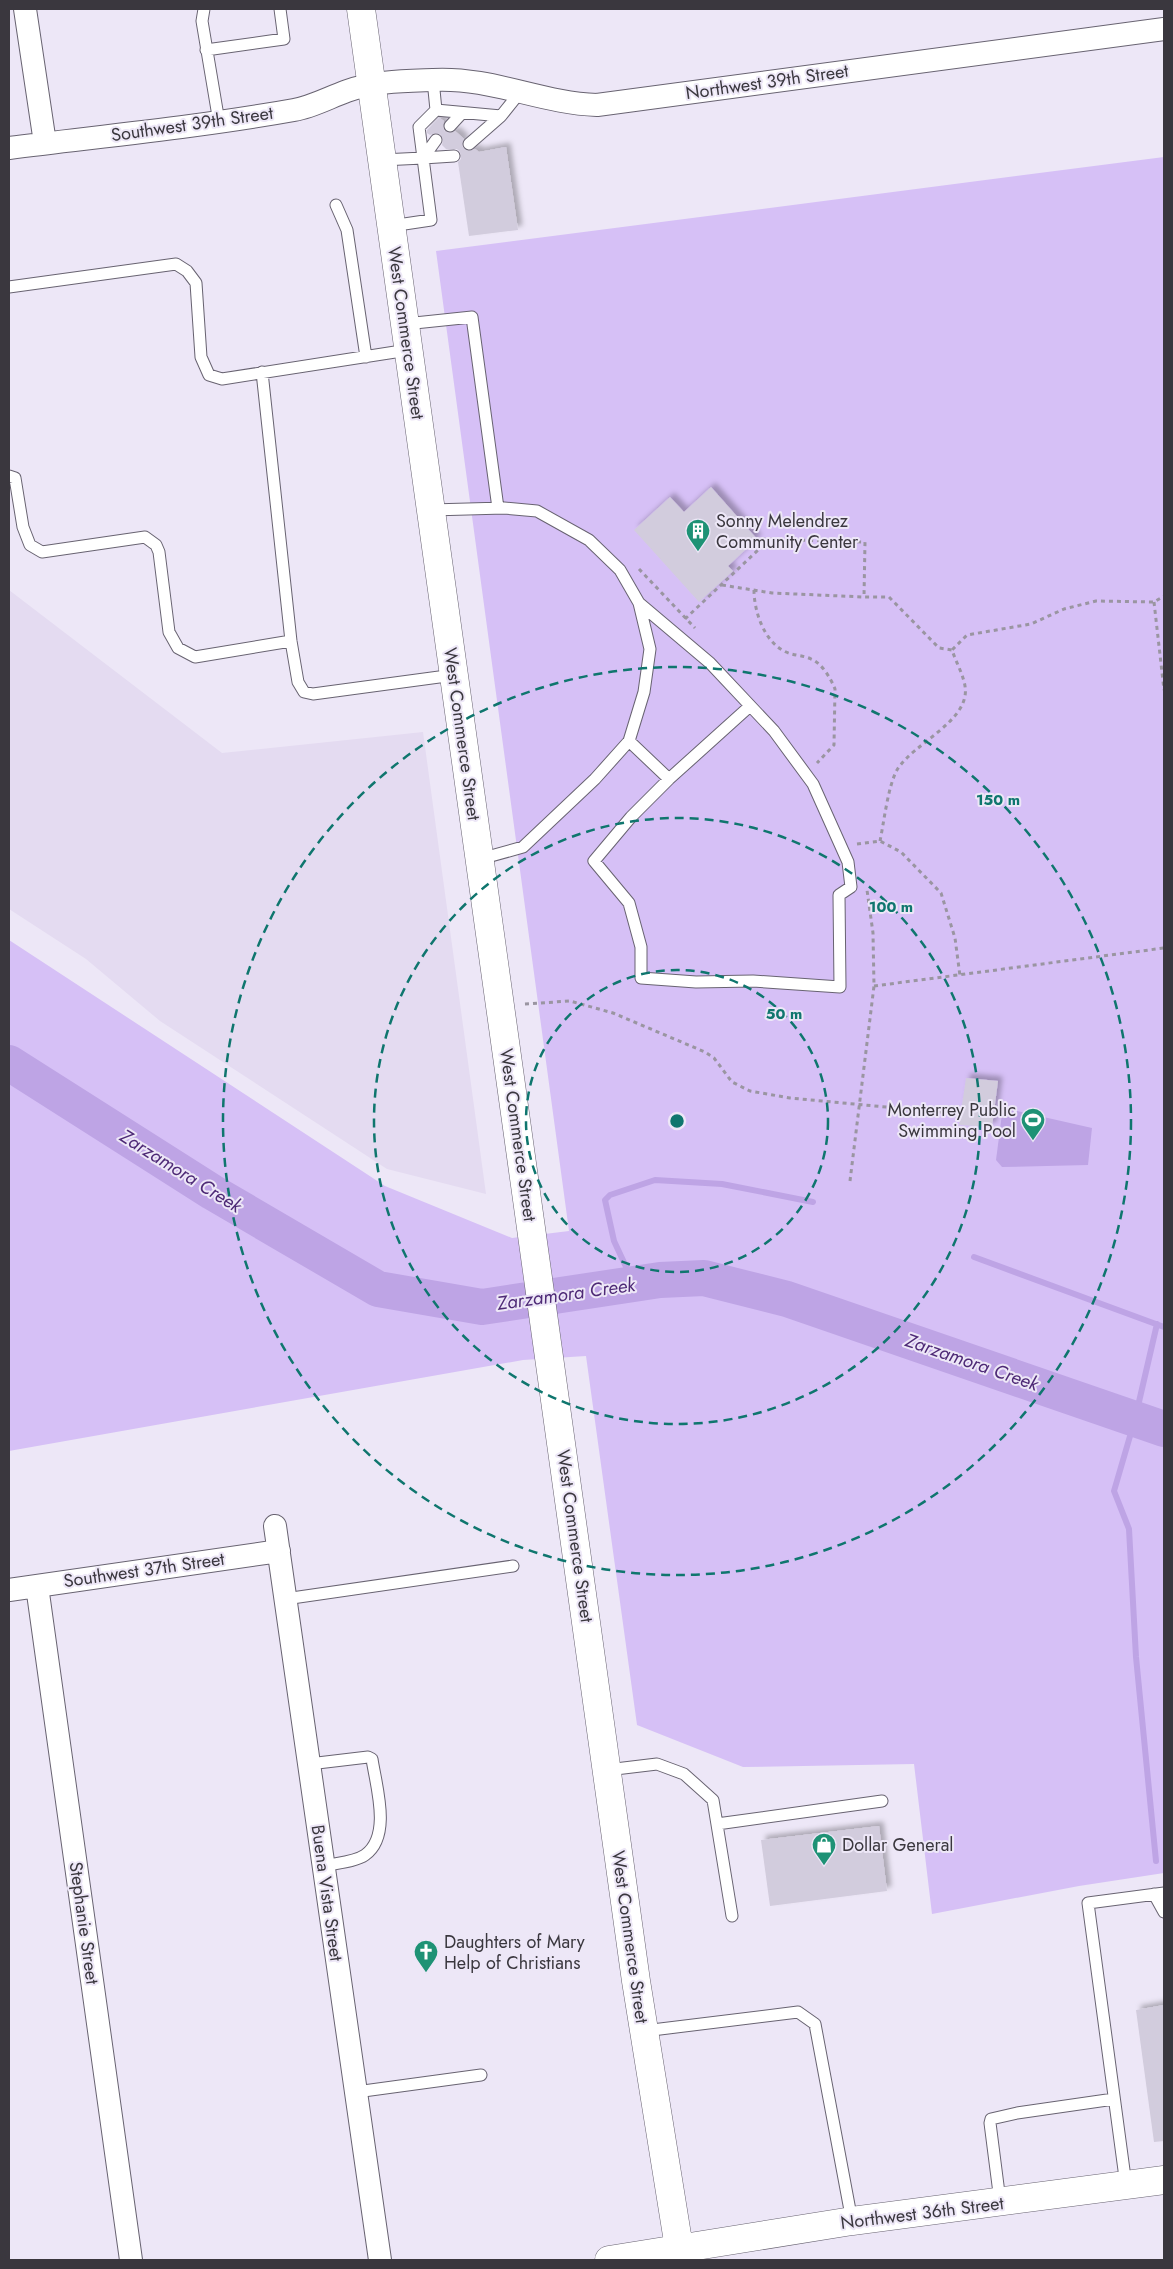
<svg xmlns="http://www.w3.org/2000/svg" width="1173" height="2269" viewBox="0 0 1173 2269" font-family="Jost,sans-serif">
<defs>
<filter id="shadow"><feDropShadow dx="4.5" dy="-4.5" stdDeviation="2.5" flood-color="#0004"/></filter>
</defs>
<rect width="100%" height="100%" fill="#ede7f7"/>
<path fill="#e4dbf1" d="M9,590l213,163 201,-21 63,462 -99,-25 -227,-148 -74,-62 -77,-50z"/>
<path fill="#d6c0f6" d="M1164,157v1716l-85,13 -147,28 -18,-150 -171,3 -106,-42 -51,-369 -63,4 -514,91v-511l376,246 127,52 57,-7 -133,-980z"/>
<path fill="#bea4e5" d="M1008,1109l84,19 -4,37 -86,2 -6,-7 6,-46z"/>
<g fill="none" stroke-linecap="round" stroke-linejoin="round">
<path stroke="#bea4e5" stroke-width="6" d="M974,1257l190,70
M643,1283l-15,-12 -14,-30 -9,-41 5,-5 45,-15 67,4 91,18
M1156,1861l-20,-204 -7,-128 -15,-38 21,-72 22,-95"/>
<path stroke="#bea4e5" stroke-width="36" d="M9,1063l203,129 166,97 104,18 178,-27 44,-2 83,21 377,130"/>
</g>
<path fill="#d2ccdd" filter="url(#shadow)" d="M439,118l5,3 -1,7 2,4 7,1 3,-2 9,8 -2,7 4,5 9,-2 4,3 27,-5 12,83 -49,6 -11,-74 3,-3 -1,-7 -3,-3h-11l-4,-4 1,-5 -3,-6 -4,-1 -6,2 -3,-2v-3z
M711,487l46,52 -29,27 5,5 -34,31 -65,-72 36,-33 14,15z
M966,1078l32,3 -6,46 -33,-2z
M879,1826l8,65 -117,15 -9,-66z
M1164,2005v136l-10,1 -18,-132z"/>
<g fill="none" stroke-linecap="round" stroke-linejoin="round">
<defs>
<path id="lane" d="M204,9l-2,12 17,101
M206,50l78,-11 -4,-30
M433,80l3,30 65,6 20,-25
M450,126l12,-13
M469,144l32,-28
M423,158l-4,-31 17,-17
M423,158l31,-2
M423,158l13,-18
M382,160l41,-2 8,62 -40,6
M336,205l11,25 19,127
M9,287l167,-23 11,7 9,12 5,74 8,18 13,4 186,-29
M405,324l67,-7 26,191
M262,372l29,269 7,41 6,10 9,2 141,-19
M9,476l6,2 8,49 7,18 12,7 103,-15 11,8 3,7 10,80 9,16 17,9 96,-16
M431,510l73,-2 33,3 52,29 31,30 19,33 11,46 -6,43 -15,49 -34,38 -72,68 -43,12
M639,603l71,60 64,68 39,53 35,78 3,25 -12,8 1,92 -87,-6 -57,1 -55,-4v-31l-12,-44 -35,-42 37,-44 38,-38 81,-73
M629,741l40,38
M285,1599l228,-33
M309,1764l59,-7 4,2c4,27 20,77 -7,96 -10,7 -29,8 -41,11
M607,1770l50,-6 27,10 29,26 19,116
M717,1824l165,-23
M1154,1894l10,18
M644,2031l154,-19 17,12 37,197
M356,2092l125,-17
M1126,2185l-38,-282 76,-10
M1000,2201l-10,-78 1,-4 26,-6 97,-14"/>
<path id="street" d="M25,9l20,134
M9,148c95,-12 190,-21 285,-38 18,-3 36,-13 53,-19 27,-10 58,-10 86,-11 59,-3 107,23 164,25l567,-76
M275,1526l105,734
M37,1586l94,674
M9,1590l270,-39"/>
<path id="secondary" d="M361,9l275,1972 45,279
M609,2260l243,-39 312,-41"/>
</defs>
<use href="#lane" stroke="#686371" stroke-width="13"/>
<use href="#street" stroke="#686371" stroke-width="24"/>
<use href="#secondary" stroke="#686371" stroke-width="29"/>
<path stroke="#9a95a1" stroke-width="3" stroke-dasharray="4 4" stroke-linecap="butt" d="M639,569l56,59
M722,585l50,8 92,4
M754,590c0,21 10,51 30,61 9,5 19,4 27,8 11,4 20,20 24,30l-1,56 -17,18
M1154,602l10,88
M685,619l73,-69 3,-11 104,3 -1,55h25l50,51 13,2
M880,841c4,-19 8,-55 17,-71 16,-27 74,-49 68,-84 -2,-12 -9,-24 -13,-36l15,-15 64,-11 33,-15 32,-8 58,1 10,-6
M857,844l23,-3 21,11 40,41 14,45 5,38
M874,986l290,-38
M525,1004l45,-3 43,12 92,39 9,6 18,24 18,9 40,7 171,16
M850,1181l24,-195 -1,-53 -6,-43"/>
<use href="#lane" stroke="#fff" stroke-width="11"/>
<use href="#street" stroke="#fff" stroke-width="22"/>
<use href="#secondary" stroke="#fff" stroke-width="28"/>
</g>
<g fill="none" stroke="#0f766e" stroke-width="2.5" stroke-dasharray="9 6">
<circle cx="677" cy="1121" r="151"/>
<circle cx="677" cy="1121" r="303"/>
<circle cx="677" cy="1121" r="454"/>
</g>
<defs>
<symbol id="building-pin" viewBox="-11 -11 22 30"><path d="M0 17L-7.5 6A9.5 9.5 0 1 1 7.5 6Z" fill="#1e9275" stroke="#ede7f7"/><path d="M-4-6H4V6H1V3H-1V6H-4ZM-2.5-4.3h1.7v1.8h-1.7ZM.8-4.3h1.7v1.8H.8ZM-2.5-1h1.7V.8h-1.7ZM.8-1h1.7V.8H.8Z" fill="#fff"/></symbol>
<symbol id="stadium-pin" viewBox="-11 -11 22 30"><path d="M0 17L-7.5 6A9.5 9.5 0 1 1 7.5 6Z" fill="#1e9275" stroke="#ede7f7"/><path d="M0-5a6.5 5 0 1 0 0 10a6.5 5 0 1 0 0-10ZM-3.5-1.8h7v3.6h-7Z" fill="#fff"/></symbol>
<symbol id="shop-pin" viewBox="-11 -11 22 30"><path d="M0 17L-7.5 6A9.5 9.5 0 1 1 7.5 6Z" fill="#1e9275" stroke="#ede7f7"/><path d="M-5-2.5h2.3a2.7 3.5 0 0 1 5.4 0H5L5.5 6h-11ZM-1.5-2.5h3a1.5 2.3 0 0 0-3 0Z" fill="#fff"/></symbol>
<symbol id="church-pin" viewBox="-11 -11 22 30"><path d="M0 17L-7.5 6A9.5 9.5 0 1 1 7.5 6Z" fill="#1e9275" stroke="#ede7f7"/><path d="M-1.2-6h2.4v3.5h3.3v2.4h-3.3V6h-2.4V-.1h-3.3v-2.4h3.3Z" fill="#fff"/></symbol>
</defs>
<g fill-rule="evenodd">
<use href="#building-pin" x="684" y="517" width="28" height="38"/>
<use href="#stadium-pin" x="1019" y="1106" width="28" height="38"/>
<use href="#shop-pin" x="810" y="1831" width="28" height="38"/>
<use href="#church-pin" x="412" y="1938" width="28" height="38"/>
</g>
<g text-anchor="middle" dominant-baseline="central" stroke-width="4" stroke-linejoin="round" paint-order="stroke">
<g font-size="18" fill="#3a373e" stroke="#ede7f7">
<text transform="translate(767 82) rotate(-8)">Northwest 39th Street</text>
<text transform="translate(192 124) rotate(-8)">Southwest 39th Street</text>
<text transform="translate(406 333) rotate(82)">West Commerce Street</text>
<text transform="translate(462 734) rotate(82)">West Commerce Street</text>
<text transform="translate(518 1135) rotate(82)">West Commerce Street</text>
<text transform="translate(575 1536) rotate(82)">West Commerce Street</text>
<text transform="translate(144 1570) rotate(-8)">Southwest 37th Street</text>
<text transform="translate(327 1893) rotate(82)">Buena Vista Street</text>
<text transform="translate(84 1923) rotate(82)">Stephanie Street</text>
<text transform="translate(630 1937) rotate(82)">West Commerce Street</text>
<text transform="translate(922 2213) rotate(-7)">Northwest 36th Street</text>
</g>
<g font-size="18" fill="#3a373e" stroke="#ede7f7" text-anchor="start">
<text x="716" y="521">Sonny Melendrez<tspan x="716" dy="21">Community Center</tspan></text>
<text x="1016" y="1110" text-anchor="end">Monterrey Public<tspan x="1016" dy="21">Swimming Pool</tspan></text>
<text x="842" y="1845">Dollar General</text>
<text x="444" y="1942">Daughters of Mary<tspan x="444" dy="21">Help of Christians</tspan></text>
</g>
<g font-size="19" font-style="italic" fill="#4e2a76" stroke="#ede7f7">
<text transform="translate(181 1171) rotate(32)">Zarzamora Creek</text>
<text transform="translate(566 1294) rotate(-8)">Zarzamora Creek</text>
<text transform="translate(972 1362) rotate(19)">Zarzamora Creek</text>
</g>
</g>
<circle cx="677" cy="1121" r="8" fill="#0f766e" stroke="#ede7f7" stroke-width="2.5"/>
<g font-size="15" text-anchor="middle" font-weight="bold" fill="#0f766e" stroke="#ede7f7" stroke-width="4" stroke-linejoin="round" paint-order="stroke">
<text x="998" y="805">150 m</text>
<text x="891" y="912">100 m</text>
<text x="784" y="1019">50 m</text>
</g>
<rect width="1173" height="2269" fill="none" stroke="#3a373e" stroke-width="20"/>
</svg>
